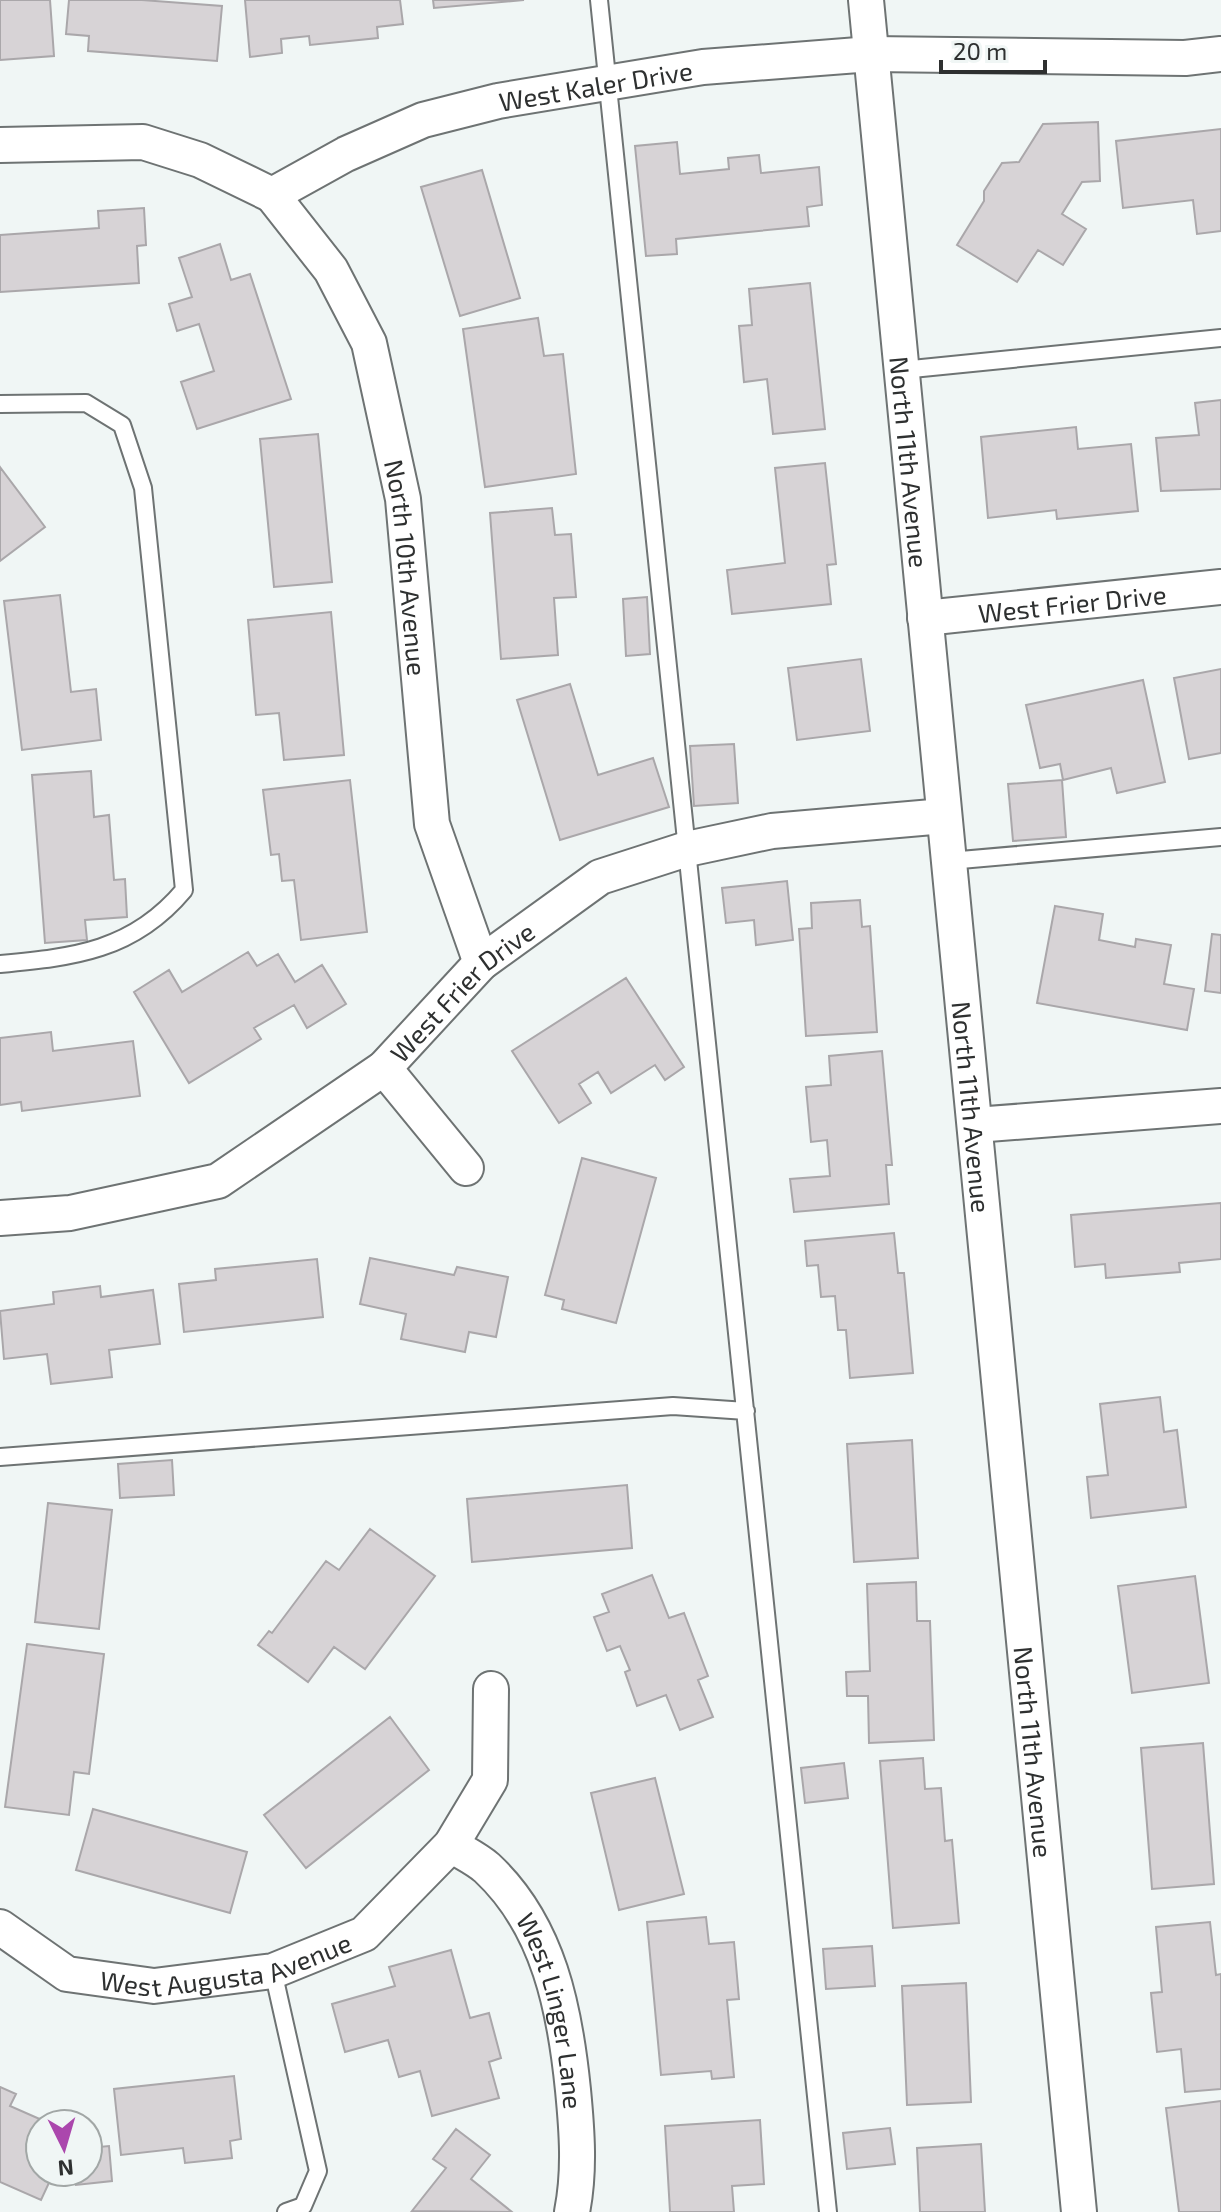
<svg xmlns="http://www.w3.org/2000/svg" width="1221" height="2212" viewBox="0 0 1221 2212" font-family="'Exo 2',sans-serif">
<rect width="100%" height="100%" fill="#f0f6f5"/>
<path fill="#d7d3d6" stroke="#aaa7aa" stroke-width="2" d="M0,0h50l4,56 -54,4z
M69,0h73l80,6 -5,55 -129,-10 1,-15 -23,-2z
M245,0h155l3,24 -26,3 1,11 -68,7 -1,-9 -28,3 1,14 -32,4z
M433,0h91l-90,8z
M1098,122l2,59 -18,1 -20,32 24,15 -23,36 -25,-15 -21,32 -60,-37 27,-44v-10l18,-28 17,-1 24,-38z
M1221,129v102l-24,3 -4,-34 -70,8 -7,-67z
M677,142l3,32 49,-5 -1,-11 31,-3 2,18 58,-6 3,38 -15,2 2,19 -133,13 1,15 -31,2 -11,-110z
M482,170l38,128 -60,18 -39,-129z
M144,208l2,37 -9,1 2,37 -139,9v-57l99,-7 -1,-17z
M220,244l11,36 19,-6 41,125 -94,30 -16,-47 33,-11 -15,-47 -22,7 -8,-27 23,-7 -13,-39z
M810,283l15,146 -52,5 -6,-55 -23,3 -5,-56 13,-1 -3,-36z
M538,318l6,38 19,-2 13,120 -91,13 -22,-158z
M1221,400v89l-60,2 -5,-53 43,-3 -4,-32z
M1076,427l2,22 53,-5 7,67 -81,8 -1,-9 -68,8 -7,-81z
M318,434l14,148 -58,5 -14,-148z
M825,463l11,101 -9,1 4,39 -99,10 -5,-44 58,-7 -10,-95z
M0,467l45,60 -45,34z
M552,508l3,27 16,-1 5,63 -22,1 4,57 -57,4 -11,-146z
M60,595l11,97 25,-3 5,51 -79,10 -18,-149z
M647,597l3,57 -24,2 -3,-57z
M331,612l13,143 -60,5 -5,-47 -23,2 -8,-95z
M861,659l9,72 -73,9 -9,-72z
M1221,669v84l-32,6 -15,-81z
M1143,680l22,102 -48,11 -6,-25 -48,12 -3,-16 -20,4 -14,-63z
M570,684l28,91 55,-17 16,49 -109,33 -43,-140z
M734,744l4,59 -44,3 -4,-60z
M91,771l3,46 15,-2 5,65 11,-1 2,38 -42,3 2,20 -42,3 -13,-168z
M350,780l17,152 -66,8 -7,-60 -12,1 -3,-27 -8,1 -8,-65z
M1062,780l4,57 -53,4 -5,-57z
M787,881l6,59 -37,5 -2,-25 -28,3 -4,-35z
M860,900l2,27 8,-1 7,106 -71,4 -7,-107 13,-1 -1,-25z
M1055,906l48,8 -4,26 36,7 1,-8 35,6 -7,39 30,5 -7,41 -150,-27z
M1212,934l9,1v58l-16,-2z
M248,952l9,14 21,-12 17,28 27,-17 24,39 -39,24 -13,-23 -40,23 7,11 -72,44 -55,-91 35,-22 13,22z
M626,978l58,89 -19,13 -10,-15 -44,28 -13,-21 -19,12 12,19 -32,20 -47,-72z
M51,1032l2,19 80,-10 7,55 -118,15 -1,-9 -21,3v-67z
M882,1051l10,114h-6l3,39 -95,8 -4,-33 40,-3 -3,-36 -16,2 -5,-55 25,-2 -2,-29z
M582,1158l74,20 -40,145 -54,-14 2,-9 -19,-5z
M1221,1203v56l-42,4 1,9 -74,6 -1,-14 -30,3 -4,-52z
M894,1233l4,40h6l9,100 -63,5 -4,-48h-8l-3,-34 -14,1 -3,-32 -11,1 -2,-25z
M370,1258l84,17 3,-8 51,10 -12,60 -27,-5 -4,20 -64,-13 5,-25 -46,-10z
M317,1259l6,58 -139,15 -5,-48 37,-4 -1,-11z
M100,1286l1,11 52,-7 7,54 -51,6 3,27 -61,7 -4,-30 -43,5 -4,-48 54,-7 -1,-12z
M1160,1397l4,35 13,-2 9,77 -95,11 -4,-41 21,-2 -8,-71z
M912,1440l6,118 -64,4 -7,-118z
M172,1460l2,35 -54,3 -2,-34z
M627,1485l5,63 -160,14 -5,-63z
M48,1503l64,7 -13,119 -64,-7z
M370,1529l65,47 -70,93 -31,-22 -26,35 -50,-37 11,-14 3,2 54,-72 13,9z
M652,1575l17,43 15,-5 24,63 -10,4 15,37 -33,13 -14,-35 -29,11 -12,-34 5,-2 -10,-24 -13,5 -13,-34 15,-5 -7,-18z
M1195,1576l14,107 -77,10 -14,-107z
M916,1582l1,39h13l4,119 -65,3 -1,-47h-21l-1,-24 24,-1 -3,-87z
M27,1644l77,10 -15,120 -15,-2 -5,43 -64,-8z
M390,1717l39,53 -123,98 -42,-53z
M1203,1743l11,141 -62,5 -11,-141z
M923,1758l2,31 16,-1 4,53 7,-1 7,83 -66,5 -13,-167z
M844,1763l4,35 -43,5 -4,-35z
M655,1778l29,116 -65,16 -28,-117z
M93,1809l154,43 -17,61 -154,-43z
M706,1917l3,27 25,-2 5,57 -12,1 7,77 -22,2 -1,-8 -50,4 -14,-153z
M1210,1922l6,53 5,-1v115l-36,3 -4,-43 -24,3 -6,-59 11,-1 -6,-65z
M872,1946l3,40 -49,3 -3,-40z
M451,1950l19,68 19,-5 12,45 -12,4 10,36 -67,18 -12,-45 -21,6 -11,-37 -43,12 -13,-48 63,-18 -6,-19z
M966,1983l5,119 -64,3 -5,-119z
M234,2076l7,63 -11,2 2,17 -47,5 -2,-15 -62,7 -7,-66z
M0,2087l16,7 -6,12 41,18h-11v48h14l-13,28 -41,-18z
M1221,2101v111h-42l-13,-104z
M760,2120l4,64 -32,2 2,26h-64l-5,-86z
M890,2128l5,36 -48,5 -4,-36z
M456,2129l34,26 -19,24 41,33 -100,-1 34,-43 -13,-9z
M981,2144l4,68h-65l-3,-64z
M109,2146l3,35 -36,4 -2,-13h14v-24z"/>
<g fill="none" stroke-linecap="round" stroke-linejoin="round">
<defs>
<path id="service" d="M599,0l229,2212
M902,370l319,-32
M0,404l86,-1 36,22 21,63 41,402c-51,61 -110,67 -184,74
M949,861l272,-24
M0,1457l673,-51 73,5
M273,1971l45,200 -15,35 -17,6"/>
<g id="minor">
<path id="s1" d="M866,0l213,2212"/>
<path id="s2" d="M0,145l143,-3 57,18 72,35 74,-41 77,-34 75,-19 205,-34 168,-13 314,4 36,-4"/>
<path id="s3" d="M272,195l59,75 38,73 34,156 29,325 49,139"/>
<path id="s4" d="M925,618l296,-31"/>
<path d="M384,1068l82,100"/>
<path d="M975,1125l246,-19"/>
<path id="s5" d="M0,1218l70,-5 148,-32 166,-113 97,-105 119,-86 87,-28 85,-18 172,-15"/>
<path id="s6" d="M451,1845c11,7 26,14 36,23 62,58 78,142 86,222 4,41 7,82 -1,122"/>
<path id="s7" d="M0,1927l67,47 87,12 119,-15 91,-37 87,-89 39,-65 1,-91"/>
</g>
</defs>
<use href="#service" stroke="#6e7373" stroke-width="20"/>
<use href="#minor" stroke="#6e7373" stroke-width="38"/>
<use href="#service" stroke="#fff" stroke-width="16"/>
<use href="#minor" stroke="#fff" stroke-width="34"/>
</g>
<g text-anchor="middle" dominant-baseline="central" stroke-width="7" stroke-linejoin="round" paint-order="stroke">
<g font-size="26" fill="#2e3030" stroke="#f0f6f5">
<text stroke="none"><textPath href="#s2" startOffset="628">West Kaler Drive</textPath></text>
<text stroke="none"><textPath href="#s1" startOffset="464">North 11th Avenue</textPath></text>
<text stroke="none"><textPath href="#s3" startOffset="406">North 10th Avenue</textPath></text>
<text stroke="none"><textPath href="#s4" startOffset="148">West Frier Drive</textPath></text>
<text stroke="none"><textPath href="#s5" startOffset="532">West Frier Drive</textPath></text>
<text stroke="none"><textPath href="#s1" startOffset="1112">North 11th Avenue</textPath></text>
<text stroke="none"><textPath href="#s1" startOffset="1760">North 11th Avenue</textPath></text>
<text stroke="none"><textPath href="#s7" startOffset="244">West Augusta Avenue</textPath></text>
<text stroke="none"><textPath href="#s6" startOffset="204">West Linger Lane</textPath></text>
</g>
</g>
<g transform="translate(64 2148) rotate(175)"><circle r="38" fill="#f0f6f5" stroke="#a2a7a6" stroke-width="2"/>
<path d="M0-6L14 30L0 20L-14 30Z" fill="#ab47ad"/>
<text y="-12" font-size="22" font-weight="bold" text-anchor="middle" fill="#2e3030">N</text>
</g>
<path d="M941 60v12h104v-12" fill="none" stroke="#2e3030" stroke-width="4"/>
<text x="953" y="60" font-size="24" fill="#2e3030" stroke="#f0f6f5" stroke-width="6" paint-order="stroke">20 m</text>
</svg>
